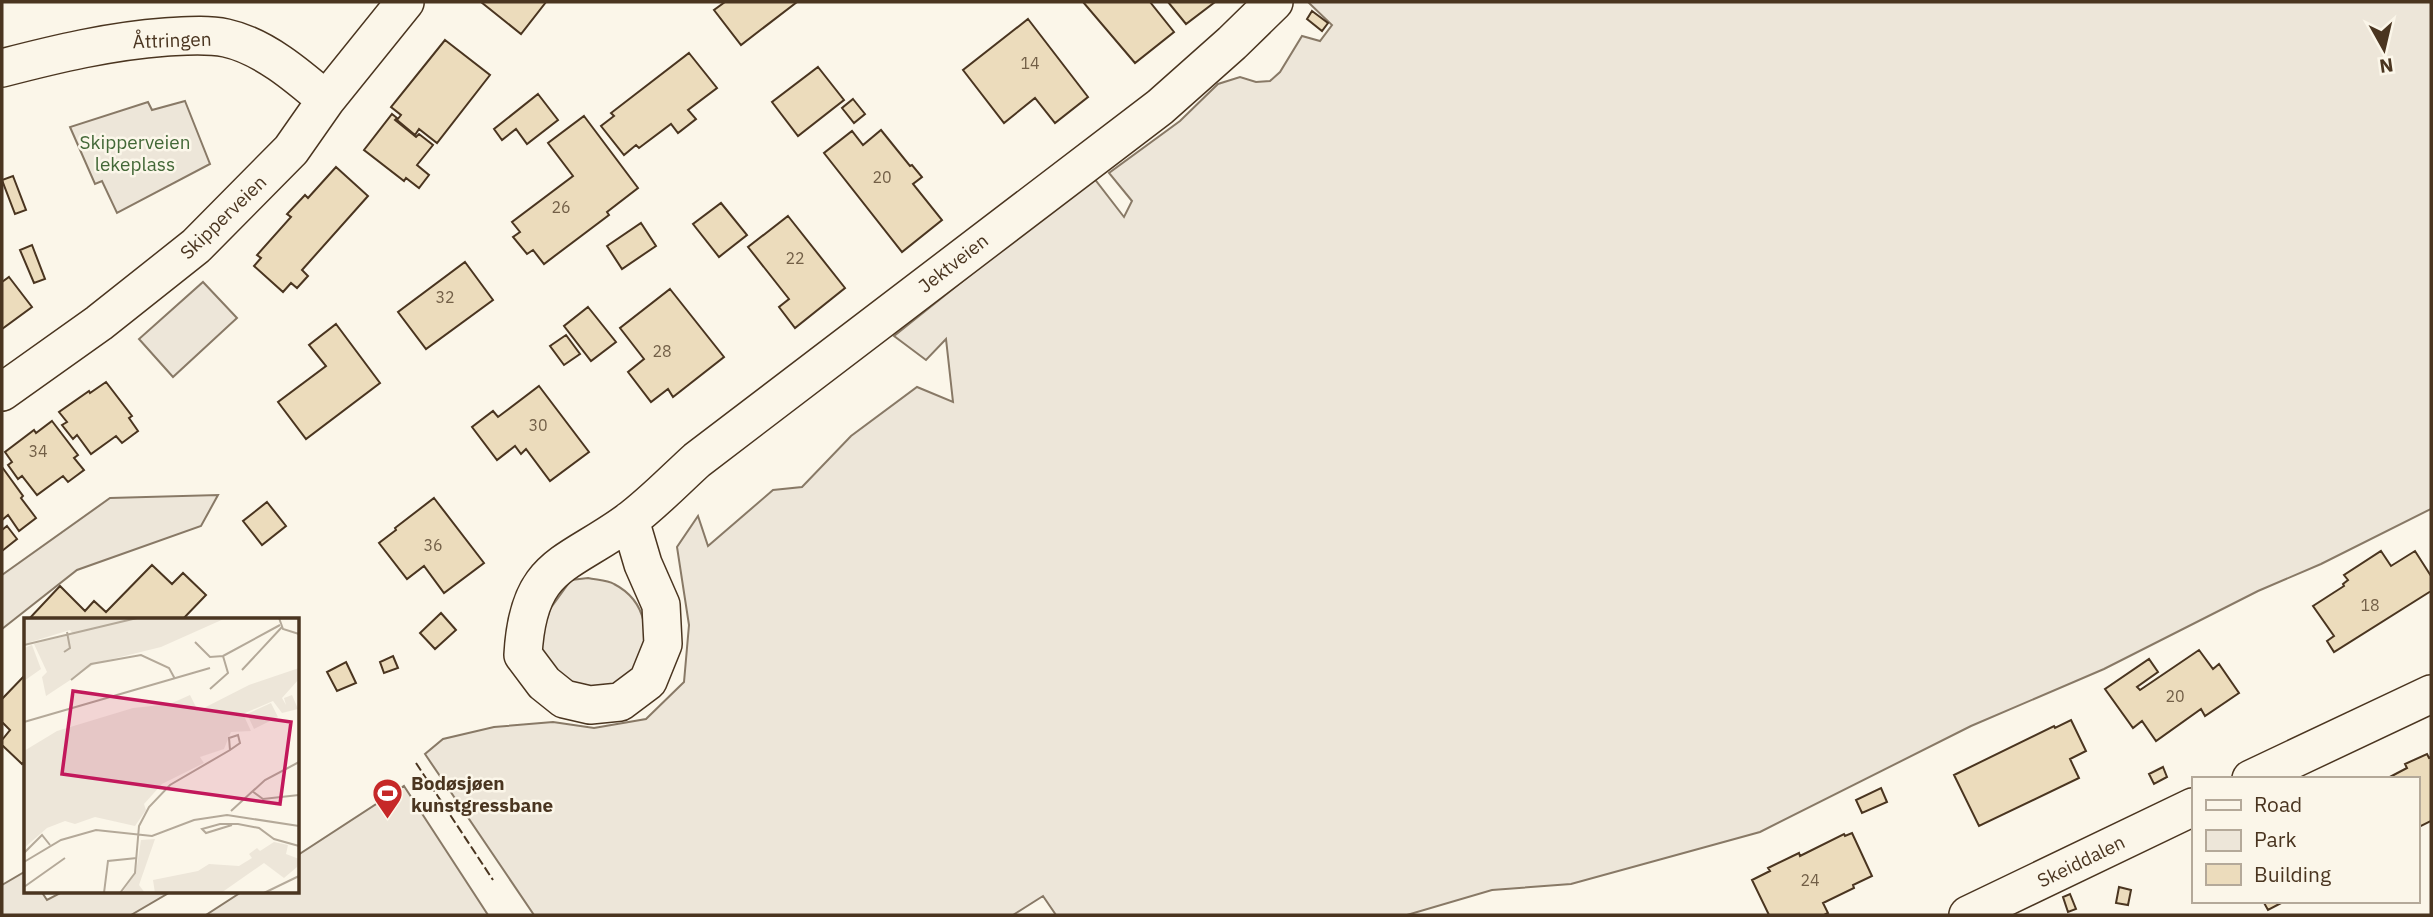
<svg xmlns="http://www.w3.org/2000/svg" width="2433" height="917" viewBox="0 0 2433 917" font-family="'IBM Plex Sans',sans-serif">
<rect width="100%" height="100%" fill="#fbf6e9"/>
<path fill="#ede6d9" stroke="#887966" stroke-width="2" d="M1308,2h1123v507l-110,55 -63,27 -154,78 -133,57 -211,106 -189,52 -79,6 -85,25h-351l-13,-19 -30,19h-479l-109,-161 18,-15 51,-12 59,-5 41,6 52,-9 38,-37 5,-57 -12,-78 21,-31 10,30 65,-56 29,-3 49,-51 66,-49 36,15 -7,-63 -20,21 -32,-24 199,-159 31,40 8,-16 -23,-28 71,-52 38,-37 22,-7 16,5 14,-1 10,-9 22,-36 18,5 12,-16z
M185,101l25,63 -93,49 -15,-32 -7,3 -25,-57 78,-25 4,8z
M203,282l34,36 -64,59 -34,-38z
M218,495l-17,31 -124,44 -75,59v-54l108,-77z
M588,578c8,2 19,2 26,6 33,17 39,55 21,84 -5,8 -18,15 -26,21l-37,-3 -26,-25 -7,-18 11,-34 21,-29z
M404,786l84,129h-282l37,-24h55v-36z
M26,871v20h15l6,9 17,-9h108l-41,24h-129v-30z"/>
<path fill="#ecdcbc" stroke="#4a3520" stroke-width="2" d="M481,2h65l-25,32z
M725,2h72l-56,43 -27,-35z
M1083,2h67l24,30 -39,31z
M1168,2h47l-29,22z
M1312,11l16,12 -6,8 -15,-12z
M1028,19l60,78 -33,26 -20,-25 -31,25 -41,-53z
M445,40l45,35 -53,68 -18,-14 -4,6 -18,-15 4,-5 -10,-8z
M689,53l28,35 -29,22 8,9 -18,14 -7,-9 -32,24 -3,-3 -12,10 -23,-29 13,-10 -3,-3z
M818,67l26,33 -46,36 -26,-34z
M538,94l20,26 -31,24 -11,-15 -14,11 -8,-11z
M853,99l12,15 -11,9 -12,-15z
M392,114l5,4 -2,2 21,17 3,-3 14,11 -16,20 12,10 -10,13 -13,-10 -2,3 -40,-31z
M584,116l54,72 -31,24 2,3 -65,49 -11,-14 -6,4 -14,-17 7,-5 -8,-10 61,-46 -25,-33z
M881,130l29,36 2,-1 10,12 -9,7 29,36 -40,32 -78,-99 28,-22 11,14z
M336,167l32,29 -66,74 6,6 -11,12 -6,-5 -8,9 -29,-26 7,-8 -4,-3 34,-38 -4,-3 18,-19 3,3z
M13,176l13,34 -11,4 -13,-34z
M721,203l26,32 -28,22 -26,-33z
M788,216l57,72 -50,40 -16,-21 10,-8 -41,-52z
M641,223l15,23 -34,23 -15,-23z
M32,245l13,34 -11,4 -14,-33z
M465,262l28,38 -67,49 -28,-37z
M9,277l23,30 -30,22v-47z
M670,289l54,68 -51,40 -5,-8 -17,13 -23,-30 16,-13 -24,-31z
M588,307l28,35 -25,19 -27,-35z
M336,324l44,59 -74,56 -28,-37 48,-36 -17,-21z
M566,335l14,19 -16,11 -14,-19z
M106,382l26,34 -3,2 9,13 -16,12 -6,-7 -25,18 -14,-19 -4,4 -11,-14 5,-3 -8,-10 30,-21 1,2z
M539,386l50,66 -39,29 -24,-32 -5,5 -6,-8 -18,14 -25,-33 21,-16 5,6z
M52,421l26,34 -4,3 10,12 -16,12 -5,-6 -26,19 -15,-19 -4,3 -10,-14 4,-3 -7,-10 29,-22 2,3z
M2,467l21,29 -2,2 15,20 -17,13 -11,-16 -6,5z
M434,498l50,65 -40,30 -20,-27 -17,13 -28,-36 17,-13 -1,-2z
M267,502l19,24 -24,19 -19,-24z
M7,526l10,13 -15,12v-21z
M2381,551l10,15 24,-15 16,25v15l-97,61 -7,-11 7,-5 -21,-30 31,-20 -1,-2 5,-4 -4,-5z
M152,565l20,19 11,-11 23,22 -24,25h-154l32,-34 25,25 9,-10 12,11z
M441,613l15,17 -21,19 -15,-16z
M2199,650l14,19 6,-5 20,29 -34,23 -4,-7 -45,32 -14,-20 -9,7 -28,-39 44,-30 9,13 -21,15 3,3z
M393,656l5,12 -14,5 -4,-11z
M346,662l10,21 -19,8 -10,-19z
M26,674v86l-4,4 -20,-19v-5l8,-10 -8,-8v-23z
M2071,720l15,31 -16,8 9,19 -100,48 -25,-51 100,-49 1,2z
M2427,754l2,4 2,-1v64l-14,7v-49h-31l21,-11 -2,-4z
M2163,767l4,10 -13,7 -5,-10z
M1881,788l6,14 -25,11 -6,-13z
M1852,833l20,43 -19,9 1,3 -31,15 5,10 -4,2h-55l-17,-35 18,-9 -2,-3 31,-15 1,3 44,-22 1,2z
M2119,887l12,3 -3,15 -12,-2z
M2070,894l6,15 -8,3 -5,-15z
M2263,901h22l-17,9z"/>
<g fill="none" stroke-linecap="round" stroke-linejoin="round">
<defs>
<path id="minor" d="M2,68c54,-14 108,-27 164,-31 20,-1 40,-3 60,1 37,8 72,38 100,62
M2,392l97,-69 97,-77 95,-96 35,-50 79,-98
M630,520l13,44 18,41 2,39 -15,37 -28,21 -30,3 -26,-6 -20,-16 -21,-28c5,-92 43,-88 106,-134 24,-18 46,-41 68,-61l463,-353 72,-64 42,-41
M2251,779l180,-85
M1968,915l225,-108"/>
</defs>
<use href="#minor" stroke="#4a3520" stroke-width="40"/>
<use href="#minor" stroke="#fbf6e9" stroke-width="37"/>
<path stroke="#4a3520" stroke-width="2" stroke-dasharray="9 3.5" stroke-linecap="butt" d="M416,763l77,117"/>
</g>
<defs>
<symbol id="stadium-pin" viewBox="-11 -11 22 30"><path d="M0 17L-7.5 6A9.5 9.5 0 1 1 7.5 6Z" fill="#c62828" stroke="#fbf6e9"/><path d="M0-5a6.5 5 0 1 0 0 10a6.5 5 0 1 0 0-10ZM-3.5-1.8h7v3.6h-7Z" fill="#fff"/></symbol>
</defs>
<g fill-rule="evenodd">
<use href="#stadium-pin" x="370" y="776" width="35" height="47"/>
</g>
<g text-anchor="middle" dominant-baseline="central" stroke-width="5" stroke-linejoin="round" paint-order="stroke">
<g font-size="16" fill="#725f47">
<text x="1030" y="63">14</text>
<text x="882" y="177">20</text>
<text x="561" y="207">26</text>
<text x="795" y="258">22</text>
<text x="445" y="297">32</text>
<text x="662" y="351">28</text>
<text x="538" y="425">30</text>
<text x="38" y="451">34</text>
<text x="433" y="545">36</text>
<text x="2370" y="605">18</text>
<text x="2175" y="696">20</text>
<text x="1810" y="880">24</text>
</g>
<g font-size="19" fill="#4a3520" stroke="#fbf6e9">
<text transform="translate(172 40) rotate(-2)">Åttringen</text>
<text transform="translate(223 217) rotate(-44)">Skipperveien</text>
<text transform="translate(953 263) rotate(-38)">Jektveien</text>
<text transform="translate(2081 861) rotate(-26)">Skeiddalen</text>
</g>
<g font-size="19" fill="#436837" stroke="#fbf6e9">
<text x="135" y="142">Skipperveien<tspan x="135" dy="22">lekeplass</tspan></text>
</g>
<g font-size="19" font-weight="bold" fill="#4a3520" stroke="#fbf6e9" text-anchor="start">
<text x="411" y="783">Bodøsjøen<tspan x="411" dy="22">kunstgressbane</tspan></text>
</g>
</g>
<g transform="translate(24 618)">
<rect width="275" height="275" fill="#fbf6e9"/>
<path d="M0,0h202l-65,29 -65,16 -50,33 -4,-19 5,-5 -13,-28 39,-10 -3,-4 -46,14zM8,27l9,24 -17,12v-33zM275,50v11l-17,19 4,7 -2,-7 8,-3 6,14 -16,4 -9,-12 -30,13 8,17 -20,1 -7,17 -24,8 4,6 -42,21 -18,20 2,6 -11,16 -40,-9 -20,7 -10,-3 -18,7 -23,20v-97l33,-20 76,-23 37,-4 20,-9 8,16 51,-26zM247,85l7,14 -24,12 -7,-15zM131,221l-16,46 6,8h-23l14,-21 5,-32zM250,224l14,3 -2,9 13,5 -2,8 -13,11 -20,-15 -43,30h-66l-2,-13 45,-9 11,-7 30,2 13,-8 -3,-4 8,-6 3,3z" fill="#ede6d9"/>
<path fill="none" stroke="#b4a999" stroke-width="2" d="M255,0l4,11 16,5M171,24l15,15 13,-1 5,17 -18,16M0,27l113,-27M40,34l6,-4 -3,-16M199,38l57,-31M218,52l40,-43M47,62l20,-16 50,-9 28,13 6,11M0,104l186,-54M228,173l11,8 36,-4M207,193l34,-31 34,-18M208,207l-26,8 -4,-4 18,-5h18l21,4 15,11 25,7M0,235l18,-18 8,10M0,244l37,-22 35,-10 56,6 42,-16 33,-5 72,11M0,269l41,-29M80,275l4,-32 29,-3M96,275l15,-20 4,-47 10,-19 21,-22 60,-35 -1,-12 9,-3 2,8 -10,7M240,275l35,-17"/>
<path fill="#c2185b" fill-opacity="0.15" stroke="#c2185b" stroke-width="3.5" d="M49,73l218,31 -11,82 -218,-30z"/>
<rect width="275" height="275" fill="none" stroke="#4a3520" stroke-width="3.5"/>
</g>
<rect width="2433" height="917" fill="none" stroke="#4a3520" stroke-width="7"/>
<rect x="2192" y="777" width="228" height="126" fill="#fbf6e9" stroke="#b4a999" stroke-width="2"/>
<rect x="2206" y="800" width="35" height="10" fill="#fbf6e9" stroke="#b4a999" stroke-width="2"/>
<text x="2254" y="812" font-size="21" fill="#4a3520">Road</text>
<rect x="2206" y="830" width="35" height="21" fill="#ede6d9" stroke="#b4a999" stroke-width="2"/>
<text x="2254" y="847" font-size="21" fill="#4a3520">Park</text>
<rect x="2206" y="864" width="35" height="21" fill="#ecdcbc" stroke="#b4a999" stroke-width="2"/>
<text x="2254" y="882" font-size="21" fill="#4a3520">Building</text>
<g transform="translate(2384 49) rotate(172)" stroke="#fbf6e9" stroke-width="5" paint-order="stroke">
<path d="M0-5L12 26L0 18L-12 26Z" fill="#4a3520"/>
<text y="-10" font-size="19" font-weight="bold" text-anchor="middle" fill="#4a3520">N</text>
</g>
</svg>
